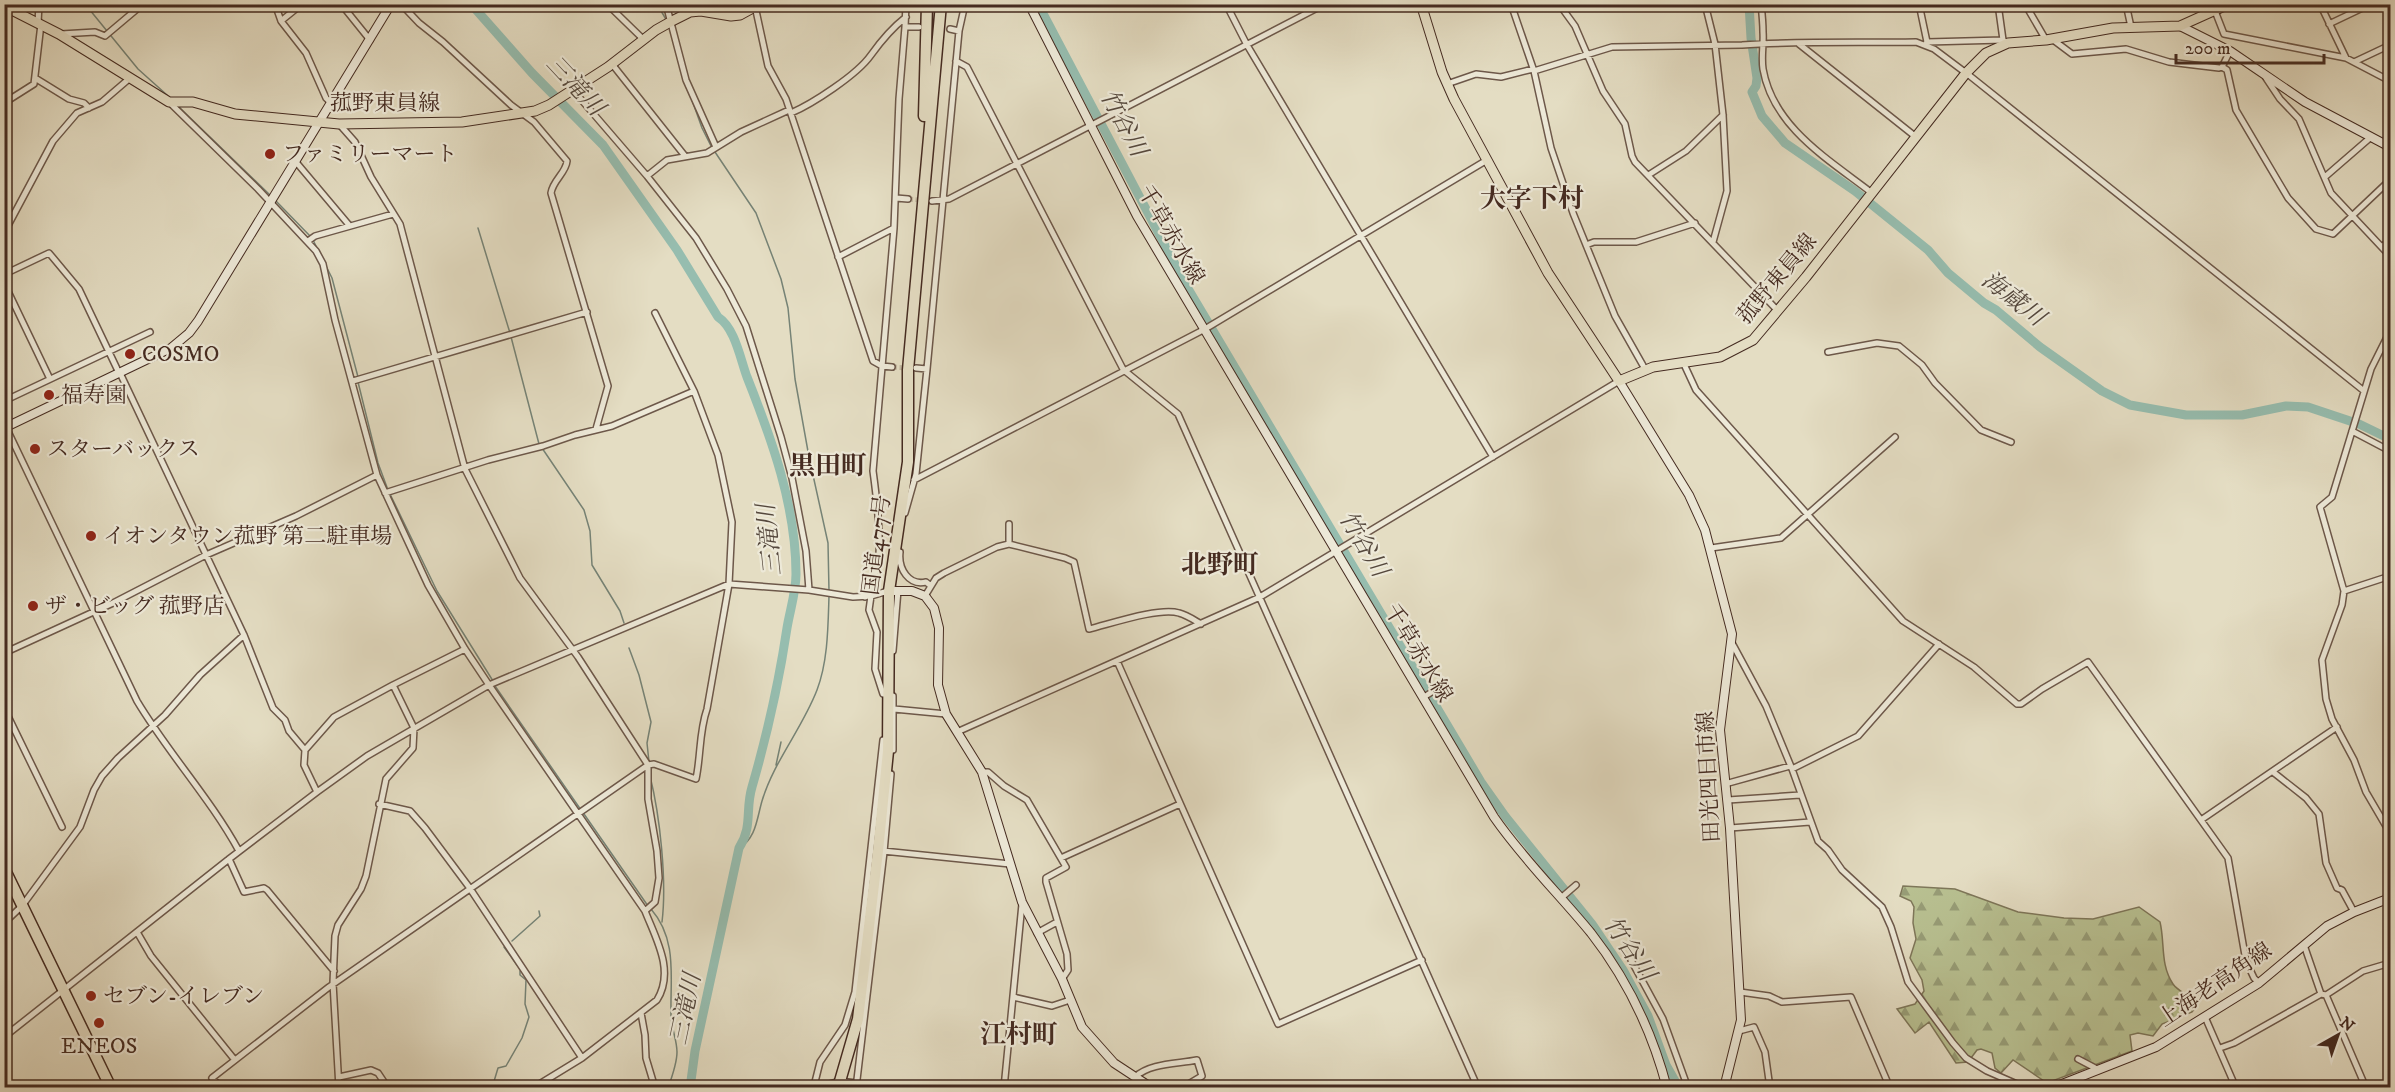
<svg xmlns="http://www.w3.org/2000/svg" width="2395" height="1092" viewBox="0 0 2395 1092" font-family="'IM FELL DW Pica','Noto Serif JP',serif">
<defs>
<pattern id="forest-firs" width="22" height="20" patternUnits="userSpaceOnUse" patternTransform="scale(1.5)"><rect width="22" height="20" fill="#b8c091"/><path d="M5 1l3.5 6h-7zM16 11l3.5 6h-7z" fill="#979c76"/></pattern>
</defs>
<rect width="100%" height="100%" fill="#e4ddc3"/>
<filter id="stains"><feTurbulence type="fractalNoise" baseFrequency=".00333" numOctaves="4"/><feColorMatrix values="0 0 0 0 .2 0 0 0 0 .09 0 0 0 0 .02 0 0 0 .5 -.17"/></filter>
<radialGradient id="worn" r=".72"><stop offset=".6" stop-color="#630" stop-opacity="0"/><stop offset="1" stop-color="#630" stop-opacity=".3"/></radialGradient>
<path fill="url(#forest-firs)" stroke="#7e7659" stroke-width="1.5" d="M1903,886l52,3 63,23 46,6 29,1 46,-12 21,15c5,20 0,43 13,62 6,9 20,11 23,23l-4,5 -30,12 -9,12 -15,-3 -8,2 2,16 -85,32 -34,-23 -12,13 -6,-5 -3,-15 -11,-4 -4,1 -9,12 -12,1 -27,-41 -14,11 -18,-24 18,-5 9,-13 -2,-11 -12,-22 6,-19 -3,-16 1,-16 -3,-6 -11,-5z"/>
<g fill="none" stroke-linecap="round" stroke-linejoin="round">
<path stroke="#768376" stroke-width="1.5" d="M85,4l53,65 29,26
M657,4l10,17
M673,40l6,24
M692,100l10,28 10,20
M179,107l91,88
M715,152l41,61 25,66 7,29 7,71 14,78 19,86 1,48
M276,201l34,35
M478,228l32,105 29,111
M313,240l19,38 26,99
M358,382l20,81 10,27
M542,448l42,62 6,21 2,34 28,46 4,12
M390,494l47,97 56,90
M629,648l10,27 12,47 -4,21 2,19
M495,686l86,124
M776,765l5,-23
M650,776c10,40 17,105 12,146
M584,814l64,92
M739,848c17,-9 18,-30 23,-47 12,-40 40,-72 55,-111 11,-29 11,-63 12,-94
M651,909c27,31 19,69 20,106 0,12 6,25 6,37 0,11 -5,25 -9,36
M512,941l28,-25 -1,-5
M504,947l13,18
M492,1088l6,-20 8,-2 16,-28 7,-21 -4,-13 1,-24 -6,-5v-4"/>
<path stroke="#96bdaf" stroke-width="9" d="M471,4l61,69 71,72 74,105 41,67c17,11 22,41 29,60 25,63 49,129 49,197 0,18 -6,36 -9,54 -8,54 -20,107 -35,159 -7,23 1,39 -13,61l-44,203 -5,37
M1038,4l149,283 294,495 24,34 87,108 31,46 25,46 18,49 13,23
M1749,4l2,34 6,40 -1,8 -4,6 10,24 23,27 70,48 73,59 20,23 36,30 12,7 44,37 62,44 28,14 56,10h56l44,-9 22,1 51,17 31,15"/>
<path stroke="#c4b9a3" stroke-width="5" stroke-dasharray="5 2.5" stroke-linecap="butt" d="M908,199l24,2
M892,367l17,1"/>
<defs>
<path id="street" d="M275,4l6,17 25,32 20,45 5,5
M341,4l29,36
M401,4l18,19 24,19 68,63 23,17 33,39c-1,12 -14,19 -16,32l57,193 -12,43
M607,4l36,35
M666,4l20,76 30,67
M906,4l-1,23h14
M1226,4l21,41 246,412
M1511,4l23,67 17,77 22,65 42,103 30,53
M1559,4l16,22 28,65 22,33 7,32 3,6 143,149
M1705,4l10,40 8,71 4,76 -14,51
M1761,4c1,9 2,19 2,28 1,12 -2,24 0,37 10,58 65,90 109,124
M1919,4l8,38
M1998,4l5,36
M2025,4l21,36
M2126,4l5,23
M2320,4l26,54
M755,6l13,60 18,33 87,262 9,5 10,1
M2215,11l9,23 122,24 44,23
M281,21l21,-17
M38,23l1,-19
M2329,24l42,-20
M959,31l6,-27
M61,34l34,-2 10,4 38,-32
M2052,39l20,15 54,-5 43,13 50,6 3,-1 8,-16
M1799,44l117,93
M1925,45l2,-3 76,-2 5,3
M956,61l11,6 157,304
M2354,62l36,-17
M612,64l73,92
M2222,67l5,3 9,40 52,88 28,31 17,5 57,-54
M1534,71l78,-24 130,-2c57,-4 116,-2 174,-3l18,7 36,27 394,315
M35,78l34,21 15,4 5,5
M2266,78l14,21 19,20 32,74 59,63
M1447,84l29,-10 25,3 32,-8
M573,90l74,86 49,62 31,51 19,37 35,111 11,41 14,73 3,39
M4,103l30,-19 7,-60
M170,103l88,86 58,62 7,13 12,56 42,155 51,110 37,64 24,36 156,226c11,28 30,60 12,89l-75,58 -49,30
M791,113c21,-9 66,-38 80,-58 10,-14 21,-27 35,-38
M340,125l15,17 16,35 29,47 65,245 55,109 58,79 70,108v34l9,52 2,27 -4,24 -10,9
M296,162l53,63
M1650,174l36,-23 37,-36
M647,176l20,-16 40,-7 34,-21 48,-22
M2326,176l45,-39
M896,198l12,1
M932,201l17,-2 376,-195
M4,233l49,-92 24,-28 25,-11 28,-24
M308,241l7,-5 78,-22
M1586,245l8,-3h42l59,-19
M2382,247l8,-7
M838,257l56,-29 5,-129 6,-72
M9,272l40,-19 30,36 40,84
M4,283l46,96
M2390,331l-19,38 -39,128 -12,10 24,84 -2,14 -20,55 4,39 6,20 22,41 12,32 24,41
M1828,352l49,-9 22,3 23,19 13,18 46,47 30,12
M1683,362l13,28 207,231 71,46 43,37h4l21,-15 46,-27 140,196 18,103 8,17 5,5
M927,369l32,-338 -9,-2
M1125,371l53,43 300,674
M120,373l124,262 29,73 12,12 4,11 16,19 -1,15 13,27
M353,381l234,-69
M4,401l146,-69
M4,423l133,278c31,52 73,97 102,150
M2352,431l38,20
M914,480l291,-151 282,-169
M385,493l103,-33 55,-14 32,-11 37,-9 82,-35
M905,513l11,-39 11,-105 -11,-1
M1009,544v-20
M1711,548l70,-10 114,-101
M900,552c-2,17 9,34 26,30l5,4
M2344,591l46,-15
M871,596l-2,14 8,22 -2,37 8,25
M925,596l11,-18 8,-5 53,-26 12,-3 56,14 9,4 15,67c21,-5 70,-22 90,-16 8,2 15,7 22,11
M865,597l-1,-11c3,-3 7,-7 10,-10 11,-18 2,-83 -1,-105l21,-243
M1732,643l34,63 26,63 26,72 10,9 14,20 40,37 9,20 17,55 45,61 13,15 21,13 39,17
M893,651l5,-61
M4,653l109,-50 93,-48 90,-39 81,-41
M1117,661l161,363 144,-64
M1424,697l14,-9
M4,708l58,119
M894,709l52,5
M957,732l303,-135 359,-216
M305,750l29,-33 59,-32
M893,750v-54
M1792,769l66,-33 81,-92
M982,772h6l16,14 23,14 39,67 -20,11v4l21,72 1,16 -6,9
M2273,772l33,26 13,16 7,49 11,25 5,2 12,22
M1725,784l65,-18
M1728,800l72,-5
M379,804l31,7 15,17 44,59 113,171
M2201,820l136,-93
M1730,828l80,-6
M883,851l127,13
M1061,858l119,-54
M229,859l15,33 20,-4 3,2 67,81
M1561,898l15,-13
M4,923l18,-17 58,-79 14,-37 8,-14 16,-18 47,-43 35,-40 44,-40
M137,932l14,24 83,103
M1037,933l20,-11
M2304,945l17,49
M1631,960l32,59 25,69
M1740,992l29,4 13,6 69,-5 39,91
M2326,995l40,93
M1013,997l39,9 18,-6
M641,1013l4,22 1,23 9,30
M2205,1017l31,71
M1739,1031l15,-4 11,25 5,36
M4,1037l225,-178 88,-67 50,-36 122,-71 240,-101 80,6 44,7 18,-1 17,-5
M2220,1048l14,-5 87,-49 5,1 37,-24 27,-8
M2078,1059l21,11
M339,1077l32,-7 7,3 10,15
M1135,1077c15,-14 42,-13 62,-17l5,16 -20,12
M814,1086l6,-24 25,-37 10,-33 28,-252
M222,1088l-10,-10 117,-91 319,-222 6,-1 42,15c5,-24 3,-47 11,-70l22,-125 3,-62 -14,-67 -24,-64 -39,-78
M339,1088l-6,-105 2,-47 3,-11 23,-36 5,-13 20,-97 27,-31 1,-20 -21,-43 72,-36
M814,1088l26,-7 57,7
M856,1088l28,-236 7,-78
M1004,1088l18,-184"/>
<path id="secondary" d="M1029,4l108,212 357,601c29,42 65,77 97,116 36,46 61,98 76,155
M2180,26l50,25 75,51 85,45
M1619,381l70,114 16,35 27,104 -12,96 10,98 11,192 -17,68
M4,428l167,-80 18,-15 9,-12 193,-317
M889,591h23l13,5 9,12 5,20 -1,57 8,29 36,58 40,130 40,77 20,48 32,36 38,25
M2052,1088l104,-41 103,-64 68,-57 27,-14 36,-14"/>
<path id="primary" d="M1421,4l21,68 12,27 94,174 71,108 34,-14 67,-10 33,-17 53,-63 160,-204 20,-20 22,-10 38,-3 67,-12 67,-2 49,-22
M4,6l55,28 110,68h24l42,12 104,10 123,-2 73,-11 14,-6 59,-38 48,-37 16,-9 18,-9 11,-1 30,5 9,-1 20,-11"/>
<path id="highway" d="M924,116l3,-112
M4,868l107,220
M838,1088l20,-69 20,-168 10,-100 1,-160 19,-129v-92l33,-366"/>
</defs>
<use href="#street" stroke="#6d584a" stroke-width="8"/>
<use href="#secondary" stroke="#452b21" stroke-width="10"/>
<use href="#primary" stroke="#452b21" stroke-width="11"/>
<use href="#highway" stroke="#452b21" stroke-width="13"/>
<use href="#street" stroke="#ede9d8" stroke-width="5"/>
<use href="#secondary" stroke="#ede9d8" stroke-width="8"/>
<use href="#primary" stroke="#e4ddc3" stroke-width="9"/>
<use href="#highway" stroke="#e4ddc3" stroke-width="10"/>
</g>
<g fill="#8f2418" stroke="#ede9d8" stroke-width="2">
<circle cx="270" cy="154" r="6"/>
<circle cx="130" cy="354" r="6"/>
<circle cx="49" cy="395" r="6"/>
<circle cx="35" cy="449" r="6"/>
<circle cx="91" cy="536" r="6"/>
<circle cx="33" cy="606" r="6"/>
<circle cx="91" cy="996" r="6"/>
<circle cx="99" cy="1023" r="6"/>
</g>
<g text-anchor="middle" dominant-baseline="central" stroke-width="4.5" stroke-linejoin="round" paint-order="stroke">
<g font-size="22" fill="#452b21" stroke="#ede9d8">
<text x="385" y="103">菰野東員線</text>
<text transform="translate(1171 235) rotate(60)">千草赤水線</text>
<text transform="translate(1777 279) rotate(-50)">菰野東員線</text>
<text transform="translate(877 545) rotate(-83)">国道477号</text>
<text transform="translate(1418 653) rotate(59)">千草赤水線</text>
<text transform="translate(1709 777) rotate(-93)">田光四日市線</text>
<text transform="translate(2215 985) rotate(-34)">上海老高角線</text>
</g>
<g font-size="22" fill="#452b21" stroke="#ede9d8" text-anchor="start">
<text x="282" y="154">ファミリーマート</text>
<text x="142" y="354">COSMO</text>
<text x="61" y="395">福寿園</text>
<text x="47" y="449">スターバックス</text>
<text x="103" y="536">イオンタウン菰野 第二駐車場</text>
<text x="45" y="606">ザ・ビッグ 菰野店</text>
<text x="103" y="996">セブン-イレブン</text>
<text x="99" y="1046" text-anchor="middle">ENEOS</text>
</g>
<g font-size="24" font-style="italic" fill="#55483d" stroke="#ede9d8">
<text transform="translate(575 86) rotate(47)">三滝川</text>
<text transform="translate(1123 123) rotate(62)">竹谷川</text>
<text transform="translate(2013 299) rotate(38)">海蔵川</text>
<text transform="translate(770 540) rotate(-96)">三滝川</text>
<text transform="translate(1363 544) rotate(59)">竹谷川</text>
<text transform="translate(1629 949) rotate(56)">竹谷川</text>
<text transform="translate(686 1009) rotate(-78)">三滝川</text>
</g>
<g font-size="26" font-weight="bold" fill="#452b21" stroke="#ede9d8">
<text x="1532" y="199">大字下村</text>
<text x="828" y="466">黒田町</text>
<text x="1220" y="565">北野町</text>
<text x="1019" y="1035">江村町</text>
</g>
</g>
<rect width="2395" height="1092" fill="none" stroke="#e4ddc3" stroke-width="24"/>
<rect x="6" y="6" width="2383" height="1080" fill="none" stroke="#452b21" stroke-width="3"/>
<rect x="12" y="12" width="2371" height="1068" fill="none" stroke="#452b21" stroke-width="1.5"/>
<g transform="translate(2338 1035) rotate(40)" stroke="#ede9d8" stroke-width="4.5" paint-order="stroke">
<path d="M0-4.5L10 22L0 15L-10 22Z" fill="#452b21"/>
<text y="-9" font-size="16" font-weight="bold" text-anchor="middle" fill="#452b21">N</text>
</g>
<path d="M2176 54v9h148v-9" fill="none" stroke="#452b21" stroke-width="3"/>
<text x="2185" y="54" font-size="18" fill="#452b21" stroke="#ede9d8" stroke-width="4.5" paint-order="stroke">200 m</text>
<rect width="100%" height="100%" filter="url(#stains)"/>
<rect width="100%" height="100%" fill="url(#worn)"/>
</svg>
